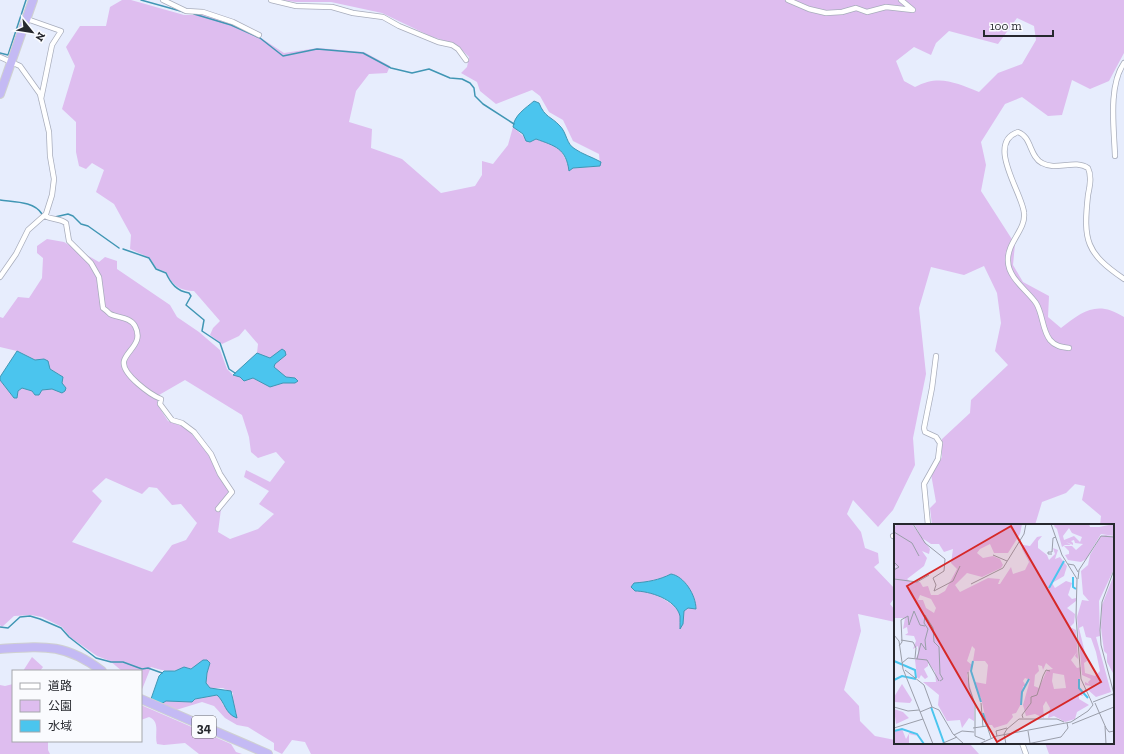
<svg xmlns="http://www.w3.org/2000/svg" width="1124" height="754" viewBox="0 0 1124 754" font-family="'Zilla Slab','Noto Sans JP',serif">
<rect width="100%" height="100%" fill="#e7edfd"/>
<path fill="#debdef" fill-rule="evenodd" d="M122,0h9l53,15h20l28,9 29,14 23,15 34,-5 46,4 26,14 -3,7 -18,1 -13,17 -7,31 23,7 -1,19 31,11 39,34 34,-7 7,-11v-14l11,3 15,-19 5,-18 17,15 6,-3 23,8 9,17 5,4 27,-2 -1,-12 -26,-13 -10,-21 -14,-8 -9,-16 -8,-6 -36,14 -16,-13 -3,-9 -16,-9 6,-6 2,-10 -12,-12 -27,-9 -48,-23 -51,-11h-35l-14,-2h842v53l-15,28 -19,8 -18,-9 -10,35 -14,1 -26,-19 -17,7 -24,38 5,23 -5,26 34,53 -2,21 10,17 26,14 -1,21 13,11c22,-17 36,-28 63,-11v437h-75l-4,-11h68v-218h-13l1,-9 -19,-16 3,-14 -10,-2 -9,9 -24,9 -7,23h-103l-2,-17 6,-6 -5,-28 11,-17v-18l28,-26 1,-13 37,-35 -13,-14 6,-28 -4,-30 -13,-27 -20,9 -33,-8 -12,41 7,66 -13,64 2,27 -22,45 -15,17 -25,-27 -6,14 14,18 4,16 13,5 1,10 -5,4 21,22v8l-5,7 5,6v12l-37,-8 3,17 -17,59 15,16 1,15 15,15 20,4v3h74l10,11h-668l-6,-12 -13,-2 -10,14 -8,-4v-7l-26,-16 -11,-2 -12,-7 -11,-12 -12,-4 -26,8 -15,-6 5,-3 26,1 3,-3 22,-4 3,3 3,7 14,10 -4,-13v-9l-10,-5h-13l-4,-5 1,-10 3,-10 -7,-3c-7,7 -9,10 -19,7 -12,6 -20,4 -33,0l-10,25v-21h-19l-12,-10 -13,-5 -27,-19 -8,-10 -20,-10 -11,-2 -17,1 -12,11 -2,-2v-245l14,18h3l1,-7 4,-3 10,3 3,4h4l3,-5 10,-1 10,4 -2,-18 -10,-6 -6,-10 -9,1 -18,-9 -17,-4v-30l3,1 15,-21 11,1 13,-20 1,-20 -6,-5v-7l10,-7 17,3 35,20 6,-5 12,4v8l53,36 7,12 22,15 21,18 7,19 6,6 24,-22 1,-9 -13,-15 -6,7 -17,8 -12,-9 3,-7 7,-7 -26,-30c-14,0 -22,-6 -28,-19l-10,-4 -6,-10 -20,-9 1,-14 -17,-31 -18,-12 8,-22 -12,-7 -6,6 -7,-3 -3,-14v-30l-14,-13 13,-43 -9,-19 14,-21h26l4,-19zM1017,18l17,8 2,14 -14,24 -24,9 -19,19c-23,-9 -40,-18 -64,-5l-11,-6 -8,-20 18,-14 17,8 5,-12 13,-12 49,13zM185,380l57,35 7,22 2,15 7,6 18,-6 9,10 -15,20 -24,-12 -2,7 25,14 -10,13 15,10 -16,15 -28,10 -12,-7 3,-23 10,-13 -23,-42 -21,-26 -19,-7 -11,-17 2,-9zM106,478l36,16 7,-7 8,1 15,17 9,-1 16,19 -11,17 -14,5 -20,27 -80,-30 30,-41 -10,-10zM671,574c13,2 25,21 24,35l-7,-1 -4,3 -1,13 -3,4c0,-4 1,-9 0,-13 -4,-14 -34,-23 -46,-32 14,-1 24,-3 37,-9z
M32,657l11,10 -3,4h-17z
M13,684v57h35v9l2,4h-50v-69l5,1z
M141,705l90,39 5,8 6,2h-43l-14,-11 -21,2 -7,-1c-3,-10 4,-22 -8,-27l-8,3z"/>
<path fill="#4bc5ee" stroke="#4096b4" d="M534,101l5,2c6,15 12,13 21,23 7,7 6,18 15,23 7,5 17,8 26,13l-1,4 -27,2 -4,3c-3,-23 -14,-25 -33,-32l-6,3 -4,-1 -3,-7 -10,-7c1,-12 13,-19 21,-26z
M282,349l3,2 1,4 -11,9 -1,3 12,10 9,1 3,3 -3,2h-12l-13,4 -17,-9 -9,3 -4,-4 -7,-2 24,-22 13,5z
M17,351l18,9 9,-1 4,2 2,8 13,8 -1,6 4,5 -1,3 -3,2 -10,-4 -10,1 -3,5h-4l-3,-4 -10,-3 -4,3 -1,7h-3l-14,-18v-3z
M671,574c13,2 25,21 25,35l-8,-1 -4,3 -1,13 -3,5c0,-4 0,-9 0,-13 -4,-17 -31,-25 -45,-25l-4,-4 3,-4c14,-1 25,-3 37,-9z
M203,660h4l3,3 -3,10 -1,10 4,5 21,3 6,27c-12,-4 -12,-16 -20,-23l-22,4 -3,3 -26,-1 -5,3 -10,-5 8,-23 5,-5h11l9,-4 7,2z"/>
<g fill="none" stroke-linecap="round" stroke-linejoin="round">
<path stroke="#4096b4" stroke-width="1.5" d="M141,0l43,12
M194,14l37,11 29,13 23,18 34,-7 46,4 28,15 21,5 17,-4 21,9 12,1 8,4 4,5 1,8 8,8 31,20
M0,53l8,2 18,-55
M0,200c14,2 34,1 42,14
M55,217l13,-3 5,2 8,8 7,2 31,22
M123,249l26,9 7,11 10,4c5,11 11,18 23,20l2,3 -5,9 18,15 -2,11 18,12 9,26 6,4
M0,627l8,1 12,-11 10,-1 10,3 21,9 8,9 27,21 15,4h12l19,7 6,-1 14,5"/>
<defs>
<path id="minor" d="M163,0l23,11 17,1 30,10 26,13
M271,0l25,6 36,1 21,6 30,4 16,9 39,16 14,3 6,4 8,11
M788,0l21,9 17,4 16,-1 14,-4 11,4 19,-5 27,3 -12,-10
M27,19l34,12 -9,14 -11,54
M0,57l20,9 20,28 9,38 1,24 4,23 -2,16 -6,19 -18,16 -12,24 -16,23
M1115,156c-1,-28 -7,-70 9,-93
M45,216c7,4 14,2 21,7l3,18 22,22 8,14 4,31c3,2 5,4 7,6 8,4 20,3 25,12 9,17 -8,24 -11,35 -3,13 27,34 37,38l-1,5 12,16 10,3 12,9 17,22 9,20 12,18 -14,17
M1069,348c-8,-1 -14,-2 -19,-8 -8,-10 -7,-26 -14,-37 -8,-12 -28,-25 -28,-42 -1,-19 18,-31 16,-48 -1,-19 -39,-70 -6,-81 14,5 11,24 24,31 14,8 33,-4 46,5 4,8 2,18 0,27 -5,46 -2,58 36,84
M928,525l-4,-41 14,-25 2,-16 -4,-6 -11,-5 -1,-4 8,-40 4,-32
M893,536l2,-1
M1022,743l4,11"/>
<path id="trunk" d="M0,94l33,-94
M0,649c44,-3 65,-6 102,22
M141,699l127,55"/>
</defs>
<use href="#minor" stroke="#a8adbc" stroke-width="6"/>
<use href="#trunk" stroke="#cfd0d1" stroke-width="10"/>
<use href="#minor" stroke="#fff" stroke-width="4.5"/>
<use href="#trunk" stroke="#c4baf4" stroke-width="8"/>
</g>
<g text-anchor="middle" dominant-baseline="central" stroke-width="3" stroke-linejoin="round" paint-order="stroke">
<rect fill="#fafbfe" stroke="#66676c" stroke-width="1" x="192" y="716" width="24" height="22" rx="3"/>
<g font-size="13" font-weight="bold" fill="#26282e">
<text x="204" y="727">34</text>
</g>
</g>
<g transform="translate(894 524)">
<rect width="220" height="220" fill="#e7edfd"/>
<path d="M3,0h15l18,25 -1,5 -7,-3 5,7 -3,8 -17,13 4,3h9l3,5 5,-1 3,9h7l7,-4 12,-22 -6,-6 2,-14 -9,3 -5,-8h-8l-9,-6 -8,-14h108l-2,10 -12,19h-14l-4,-9 -10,5 -3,4 6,5 10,-2 7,3 3,6 -2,3 -19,9 -15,-4 -12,12 5,7 28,-14 12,1 -2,5h2l11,-17 2,7 12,-4 4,-8 -7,-13 1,-4 7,1 7,-9 5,-1 -4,5v7l9,7 2,5 6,-6 -2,-6 5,2 -3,9 5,-2 7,9 -3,10 -12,7 3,5 11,-7 6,2 -4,12 4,4 4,-1v3l-9,7 8,6 -1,9 -4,4 6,3 2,29 -3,-3 2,-4 -6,8 6,8 4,-1 -2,20 4,9 -4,-1v4l10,6 -12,7 -2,7 -10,3 -11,-6 -6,2 2,-10 -4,-7 -3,5 1,12 -9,-4 -9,2 -3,-11 7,-25 -5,-2 -2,3 3,5h-3l-2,18 -5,9 -4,1 1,3 -6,7 -13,4 -2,-3h-5l-6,-27 -6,-11v-5l11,2 2,-19 -3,-4h-12l2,-12 -3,-3 -5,15 5,4 -1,3 -4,7 7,26v20l-5,-3 -7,10 -2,-8 -13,1 -9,-16 1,-10 -16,-13h13l-1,-10 -7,-10v4l-4,3 4,8 -3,2 -4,-4 -2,4 -2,-2 -2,-17 3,-6v-8l-5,3 3,-8 -2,-5 -9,-1 3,-2 -1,-6 -4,2 2,-11h-11v-50l3,-1 -3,-2v-37zM26,71l11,4 5,9 -2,5 -8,-5 -3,-8h-5zM152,139l7,6 -6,1 -8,18 -5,-2 1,-11 4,-4 -1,-6 4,1 1,4zM159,149l11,2 2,13 -12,1 -2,-8zM161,0h34l1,3h9l15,-3v12l-13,-2 -15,25 -5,3 -13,-2 -3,-5 4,-1v-3l-5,-5h8l4,4 7,-6 -8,-1 -1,-3 -3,1 2,2v2l-7,-3 5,3h-6l-3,2 -5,-18 -3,-3zM175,4l3,5 10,4 -2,5 -6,-6 -10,4 -1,-4zM212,11l8,2v32l-15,32 1,35 -4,1 15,55 -15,5 -8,-7 3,-4 -6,-1v-3l4,2 -1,-2 3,-3 -9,-4 -5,-58 5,-17 7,1 -6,-7 -2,-23 7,-6 2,-10 11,-19zM189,102l3,11 5,1 5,14 4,19 -5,5 -10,-3 -1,-10 3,-2 -8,-33zM220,51v98h-1l-6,-11v-8l-3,-3 -3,-23 1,-23zM8,160l10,16 -2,3 -16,-1v-5zM0,185l9,3 6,6 -13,6zM8,205l4,10 4,-7 8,4 -9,-2v10h-15v-12z" fill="#debdef" fill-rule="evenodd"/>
<path fill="none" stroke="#4bc5ee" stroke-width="2" d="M179,53v10l3,2M155,64l15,-27M0,137l21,9 1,8M79,137l-2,10 10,31M185,155v9l9,10M0,156l8,-4 14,3M127,181l1,-13 7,-13M37,183l13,36M89,189l4,13M0,207l8,-2 15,5 7,10"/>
<path fill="none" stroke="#9a9eaa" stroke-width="1" d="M19,0l12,19 20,16 -1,12 -11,7 3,7 -2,6 19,-10 7,-15M0,8l18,11 7,13M158,30h-4v-2h4l1,-14 3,-1M99,31l14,6M0,38l5,5 -5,3M174,40l6,1 4,7M0,55l23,3 12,-7M184,55l1,-9 22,-34 13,1M77,60l32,-16 21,-34 2,-10M0,111l5,6 4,28 30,75M7,116l12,2 3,6 -1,10M5,122l3,-4 -1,-22 7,-4 1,9 5,-14 6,14 5,1M23,135l4,-16 5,7 -1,-10 3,-11 -4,-6 1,-8 8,13 1,14 5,5 1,27 3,5 -3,2M8,139l6,-5 19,2 12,21M11,146l19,15 8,22M74,148l1,15 6,17v32l10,4M220,170l-13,-49 -1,-15 2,-28 12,-32M199,178l20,-8 1,5M87,179l2,24M201,179l11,25 3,4 5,-1M0,183l14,4 11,-1M26,188l12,-5 7,3 14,24 11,10M129,194l-1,-3 9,-12v-6l6,-2 6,-19 3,-6 4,1M178,200l42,-17M211,202l1,18M0,204l29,-9M79,204l14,-2 4,12M134,207l2,12M60,211l8,-4 12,1M103,212l-1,-5 11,-3M47,220l16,-7M85,220l18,-8 74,-14 17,-11 5,-6 -12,-26 -5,-62 1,-38 -15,-24 -11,-31M112,220l-2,-10 3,-5 12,-10h38l7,3M133,220l34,-7 7,-9 -1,-5"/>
<path fill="#d62828" fill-opacity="0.15" stroke="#d62828" stroke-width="2" d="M117,2l90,156 -104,60 -90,-156z"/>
<rect width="220" height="220" fill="none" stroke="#26282e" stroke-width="2"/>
</g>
<rect x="12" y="670" width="130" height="72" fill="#fafbfe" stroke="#a5a7ab"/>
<rect x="20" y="683" width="20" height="6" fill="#ffffff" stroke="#a5a7ab"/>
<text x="48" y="690" font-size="12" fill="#26282e">道路</text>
<rect x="20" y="700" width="20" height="12" fill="#debdef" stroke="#a5a7ab"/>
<text x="48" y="710" font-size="12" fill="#26282e">公園</text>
<rect x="20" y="720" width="20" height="12" fill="#4bc5ee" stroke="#a5a7ab"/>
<text x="48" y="730" font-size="12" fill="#26282e">水域</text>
<g transform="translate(32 32) rotate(120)" stroke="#fafbfe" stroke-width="3" paint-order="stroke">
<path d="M0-3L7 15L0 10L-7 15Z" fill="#26282e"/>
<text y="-6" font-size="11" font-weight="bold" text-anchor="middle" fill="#26282e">N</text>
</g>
<path d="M984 30v6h69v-6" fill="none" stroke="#26282e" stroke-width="2"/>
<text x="990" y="30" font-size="12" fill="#26282e" stroke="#fafbfe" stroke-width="3" paint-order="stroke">100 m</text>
</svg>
